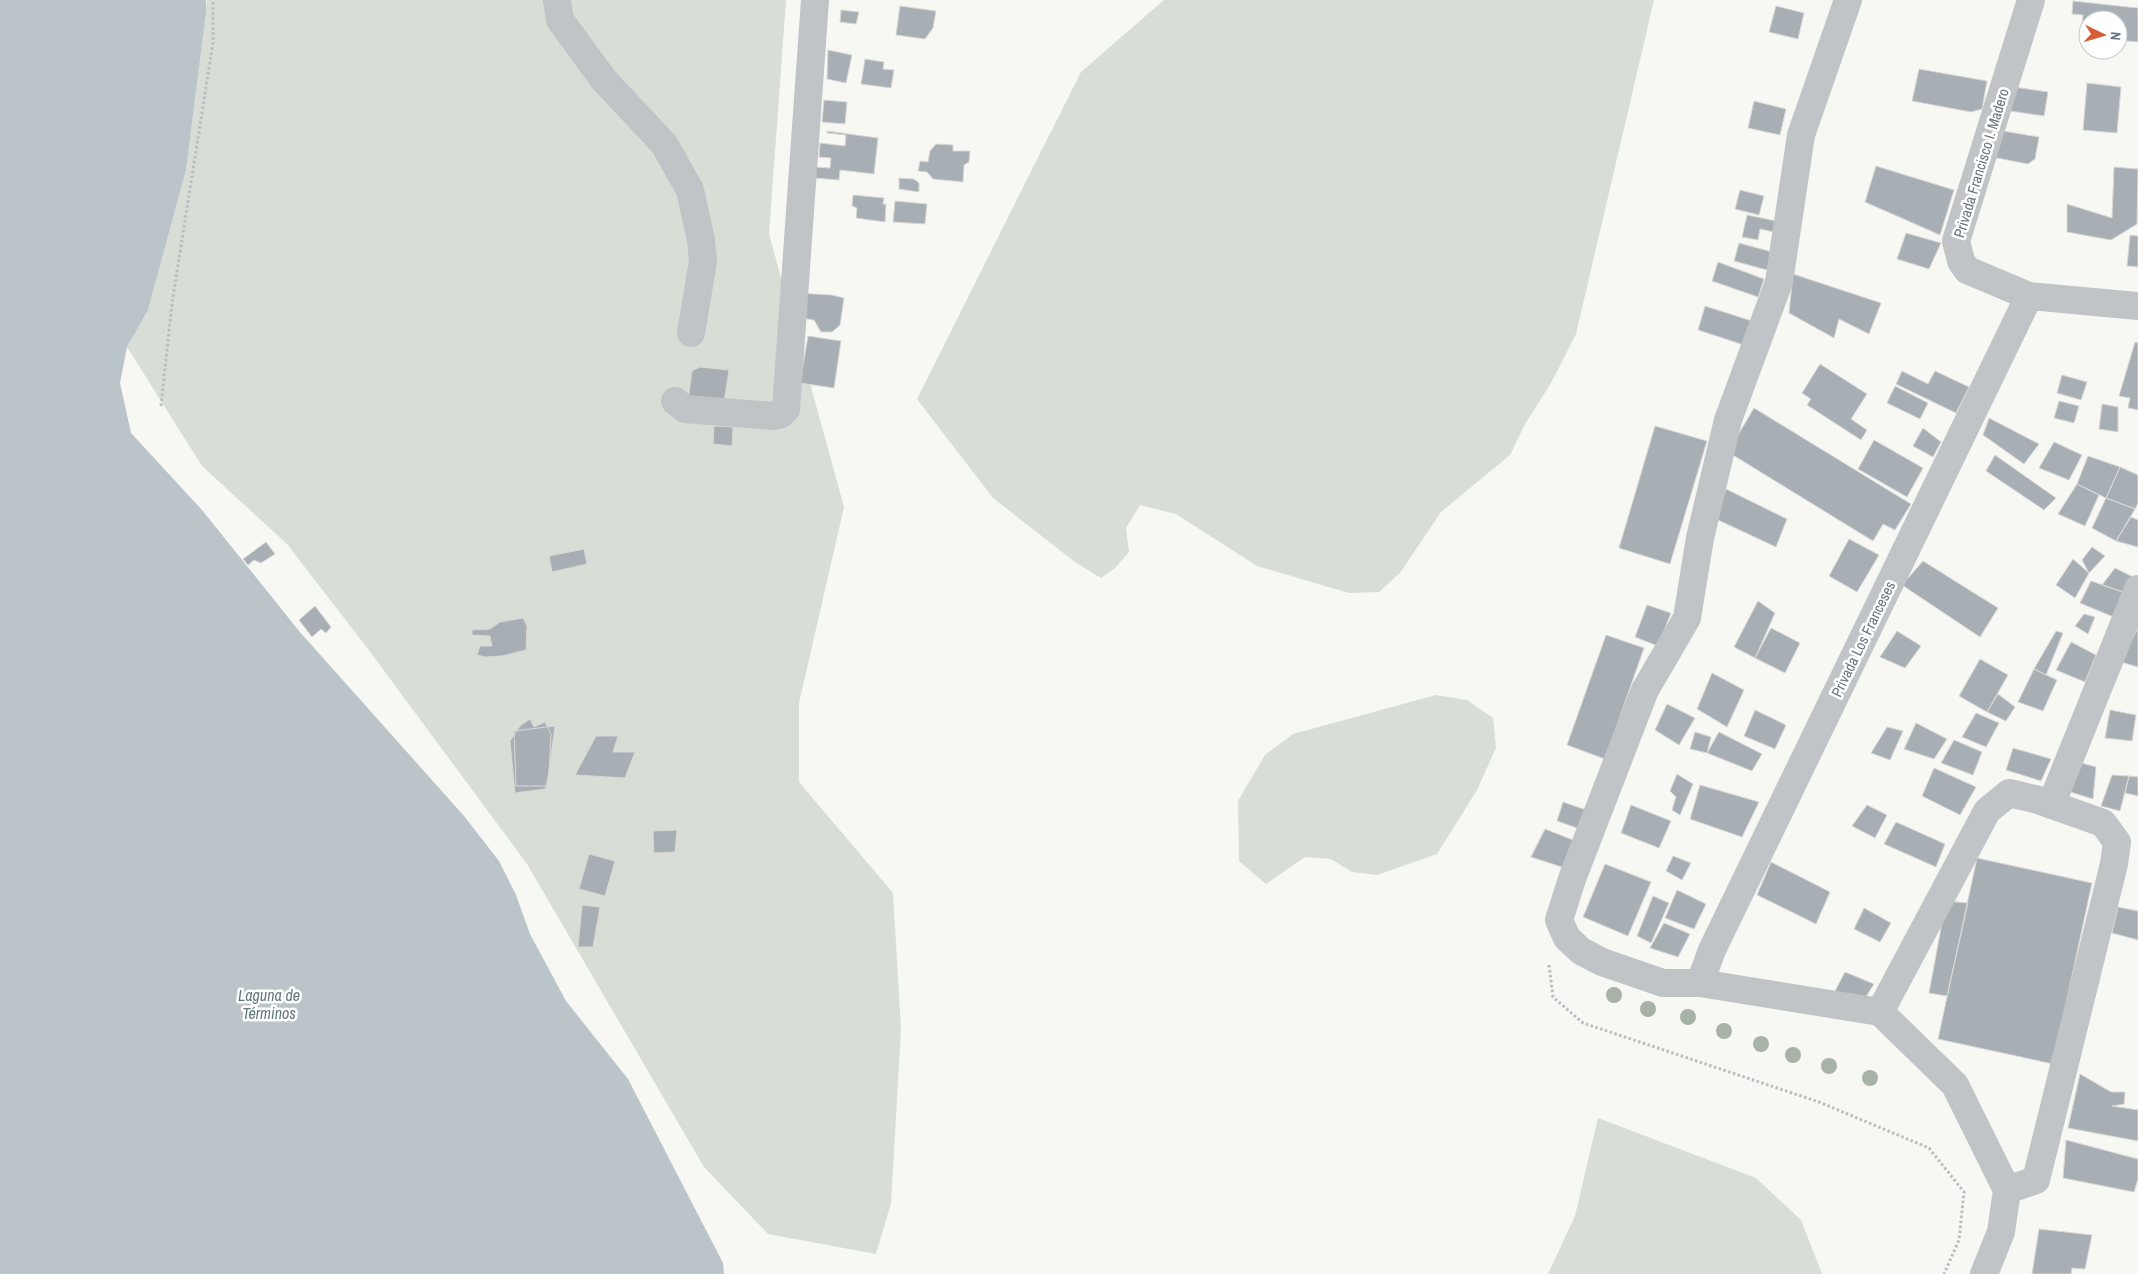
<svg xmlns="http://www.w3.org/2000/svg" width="2138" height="1274" viewBox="0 0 2138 1274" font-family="'Archivo Narrow',sans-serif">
<rect width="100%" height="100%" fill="#f7f7f4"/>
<path fill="#d8ddd5" d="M207,0h579l-17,234 75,273 -45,196v79l94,111 8,136 -10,174 -15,51 -108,-20 -64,-67 -177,-303 -159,-215 -81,-105 -85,-78 -75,-119 21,-37 38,-140z
M1164,0h490l-78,334 -25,49 -26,41 -15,31 -69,57 -41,61 -21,19 -30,1 -92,-27 -81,-52 -36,-9 -14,23 3,24 -14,16 -14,10 -26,-16 -82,-64 -76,-99 164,-327z
M1436,695l31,5 26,18 3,30 -19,42 -40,64 -60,21 -25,-3 -21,-13 -26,-2 -39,27 -27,-23 -1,-60 27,-46 28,-21z
M1598,1118l158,60 45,42 21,54h-274l27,-58z"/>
<path fill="#bbc4c9" d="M0,0h206v12l-20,158 -38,140 -21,37 -7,36 11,50 71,77 97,121 165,185 35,45 17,34 14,39 36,67 62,78 95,184 1,11h-724z"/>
<path fill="#a8afb4" stroke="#d8d8d6" d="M2073,1l65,7v34l-20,-2v-20h-30v6l-6,-1 1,-10 -11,-1z
M900,6l36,5 -3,17 -8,11 -29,-4z
M1776,6l28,7 -6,26 -29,-7z
M841,10l18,2 -3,12 -16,-2z
M828,50l24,5 -6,28 -19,-4z
M865,59l19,3 -1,7 11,1 -3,18 -30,-4z
M1919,69l68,12 -5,28 -11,3 -59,-11z
M2087,83l34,4 -4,46 -34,-3z
M2007,86l41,6 -4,24 -41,-6z
M824,100l23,2 -2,22 -23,-2z
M1754,101l32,8 -6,26 -32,-7z
M1997,130l42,7 -4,22 -7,5 -36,-7z
M827,131l51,7 -4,36 -34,-4 -1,10 -24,-2 1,-11 14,1 1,-10 -12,-1 1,-14 25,3 1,-11 -19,-2z
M936,144l17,1v6h17l-1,11 -5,3 -1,17 -30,-3 -6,-7 -9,-1 2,-10 8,1 2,-11z
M1876,166l78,24 -14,45 -75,-33z
M2114,167l24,2 -1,55 -26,16 -44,-8v-28l45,14z
M899,178l15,1 5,4v9l-20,-3z
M1740,190l24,6 -5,19 -24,-6z
M853,195l31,3 -1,6h3l-1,18 -29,-4 1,-10 -5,-2z
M895,201l32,3 -2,20 -32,-2z
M1747,215l29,6 -2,11 -14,-3 -2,11 -16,-3z
M1906,233l35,10 -12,26 -32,-10z
M2130,235l8,1v31l-11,-1z
M1739,243l33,9 -5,18 -33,-9z
M1718,262l46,17 -6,18 -46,-16z
M1793,274l88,29 -12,31 -30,-15 -5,19 -45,-25z
M797,293l35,2 12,3 -4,27 -8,7h-11l-7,-12 -19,-3z
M1705,306l47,15 -8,24 -46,-15z
M808,336l33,5 -7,47 -34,-5z
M2135,342l3,1v67l-10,-2 2,-10 -11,-2z
M1820,364l47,30 -16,25 16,11 -6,10 -54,-35 4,-6 -9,-6z
M700,367l29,3 -6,39 -35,-9 4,-29z
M1902,371l26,13 7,-13 34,16 -13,26 -60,-29z
M2062,375l25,7 -6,18 -24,-7z
M1895,386l33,17 -8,16 -33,-16z
M2059,401l20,5 -5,17 -20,-5z
M2102,404l16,3v25l-19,-3z
M1754,408l157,96 -16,26 -12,-6 -10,17 -145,-89z
M1989,418l50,26 -15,20 -41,-29z
M714,426l19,1 -1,19 -19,-2z
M1655,426l52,15 -37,123 -51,-16z
M1923,428l18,14 -8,15 -20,-11z
M1874,440l49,28 -16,29 -49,-28z
M2054,442l28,13 -13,25 -30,-12z
M1995,455l61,43 -12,12 -58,-39z
M2088,456l32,11 -14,31 -29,-14z
M2120,467l18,8v28l-3,6 -29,-11z
M2077,484l22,11 -14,31 -27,-12z
M1726,489l61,30 -11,28 -60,-28z
M2106,498l29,11 -19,32 -24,-13z
M2131,517l7,3v27l-22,-6z
M1849,539l30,16 -22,37 -28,-16z
M266,542l9,12 -14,9 -7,-3 -6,5 -5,-6z
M2092,547l13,9 -16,17 -7,-13z
M584,549l3,15 -35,8 -3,-16z
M2073,559l16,14 -14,25 -19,-13z
M1923,561l75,47 -18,29 -78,-52z
M2115,568l18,9 -7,16 -24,-8z
M2091,581l35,12 -10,25 -36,-15z
M1758,601l17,12 -20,45 -21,-11z
M1647,605l24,8 -13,33 -23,-9z
M315,606l16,21 -5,6 -5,-4 -9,8 -13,-17z
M2084,614l11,3 -7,17 -13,-8z
M523,618l4,8 -1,24 -24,6 -17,1 -8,-2 3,-9h12l-2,-10 -18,-1v-5l18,-1 10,-7z
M1771,628l29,15 -15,30 -30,-15z
M2138,628v39l-17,-5z
M1897,631l24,15 -16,22 -25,-11z
M2056,631l7,2 -17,42 -12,-6z
M1606,635l38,13 -39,111 -38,-14z
M2071,642l25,13 -11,27 -29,-12z
M1980,659l28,16 -21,37 -28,-16z
M2034,669l23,11 -14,31 -25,-9z
M1712,673l32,17 -17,37 -30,-18z
M1998,694l17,13 -9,14 -19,-9z
M1667,704l28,14 -16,27 -24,-15z
M1755,710l31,15 -11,24 -31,-13z
M2110,710l26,5 -4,26 -27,-3z
M1976,713l23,10 -13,24 -24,-10z
M530,719l4,8 11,-5 6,12 -2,40 -4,15 -30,4 -5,-52 10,-15z
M1916,723l31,16 -13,20 -30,-10z
M555,726l-8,60h-31l-2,-55z
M1887,727l16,4 -13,29 -19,-7z
M1695,732l16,5 -4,16 -17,-4z
M1719,732l43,22 -10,17 -45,-18z
M596,736h22l-5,16h22l-10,26 -50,-3z
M1954,740l28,12 -9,23 -32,-12z
M2013,748l38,11 -10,22 -35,-11z
M2078,762l18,5 -3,32 -26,-8z
M1934,768l42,19 -16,28 -38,-19z
M1677,774l16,10 -13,31 -8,-5 4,-13 -6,-6z
M2112,775l17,1 -9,35 -19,-5z
M2129,776l9,1v19l-13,-3z
M1700,785l59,17 -17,35 -52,-18z
M1563,802l29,10 -6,19 -29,-10z
M1631,805l40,16 -12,27 -38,-15z
M1867,805l20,10 -12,23 -23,-12z
M1896,822l49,22 -9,23 -52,-23z
M1545,829l33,13 -10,27 -37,-12z
M677,830l-2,22 -21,1 -1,-22z
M589,854l26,7 -10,35 -26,-7z
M1673,856l18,7 -9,17 -16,-9z
M1977,858l115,25 -39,181 -115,-25z
M1771,862l59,30 -14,32 -59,-29z
M1605,864l46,18 -23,54 -45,-19z
M1677,890l29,14 -12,25 -29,-11z
M1653,896l16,7 -18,40 -14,-7z
M1946,901l22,2 -21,93 -18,-3z
M582,905l18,2 -7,40h-15z
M2118,907l20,4v29l-26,-7z
M1864,908l27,15 -11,19 -26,-13z
M1664,923l26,11 -12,23 -28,-9z
M1845,972l29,12 -12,19 -28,-10z
M2080,1074l31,18h14l-1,12 -12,2 26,4v31l-70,-13z
M2066,1140l72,19v20l-4,13 -71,-14z
M2039,1229l53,6 -7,34 -13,-1 -1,6h-39z"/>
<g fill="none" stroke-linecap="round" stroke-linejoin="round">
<path stroke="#babdbf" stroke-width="3" stroke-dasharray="2.5 2.5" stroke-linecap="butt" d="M161,406l11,-103 41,-260v-43
M1549,965l4,32 30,26 236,79 110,46 35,44 -5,48 -15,34"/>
<path stroke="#c0c4c7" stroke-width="28" d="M557,0l3,20 44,60 60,64 26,46 11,50 2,21 -12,72
M1848,0l-47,135 -22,147 -51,138 -28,118 -13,80 -42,72 -73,189 -13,41 8,18 14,13 21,11 61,21h37l180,29
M2031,0l-75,241 5,20 6,9 62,26 109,10
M675,401l10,8 89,7 7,-2 5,-5 29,-409
M2051,805l87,-216
M1700,983l12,-33 317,-654
M1880,1012l107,-201 22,-18 26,6 68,24 14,19 -3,22 -78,316 -29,10
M1880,1012l75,73 52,105 -6,42 -17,42"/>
</g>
<g fill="#a9b2a6">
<circle cx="1614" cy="995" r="8"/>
<circle cx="1648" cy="1009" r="8"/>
<circle cx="1688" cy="1017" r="8"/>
<circle cx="1724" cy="1031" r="8"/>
<circle cx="1761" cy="1044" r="8"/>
<circle cx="1793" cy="1055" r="8"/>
<circle cx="1829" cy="1066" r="8"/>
<circle cx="1870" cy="1078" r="8"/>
</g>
<g text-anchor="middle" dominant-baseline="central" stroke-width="5" stroke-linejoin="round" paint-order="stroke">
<g font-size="15" fill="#687683" stroke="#fff">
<text transform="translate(1981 163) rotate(-73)">Privada Francisco I. Madero</text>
<text transform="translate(1863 639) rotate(-64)">Privada Los Franceses</text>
</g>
<g font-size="16" font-style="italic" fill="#63777f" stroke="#fff">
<text x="269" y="995">Laguna de<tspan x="269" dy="18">Términos</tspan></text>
</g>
</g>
<g transform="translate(2103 35) rotate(95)"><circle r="24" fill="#ffffff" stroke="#c3c8cd"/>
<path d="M0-4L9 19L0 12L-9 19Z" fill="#d65d35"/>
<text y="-8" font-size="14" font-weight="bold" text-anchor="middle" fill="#687683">N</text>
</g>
</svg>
